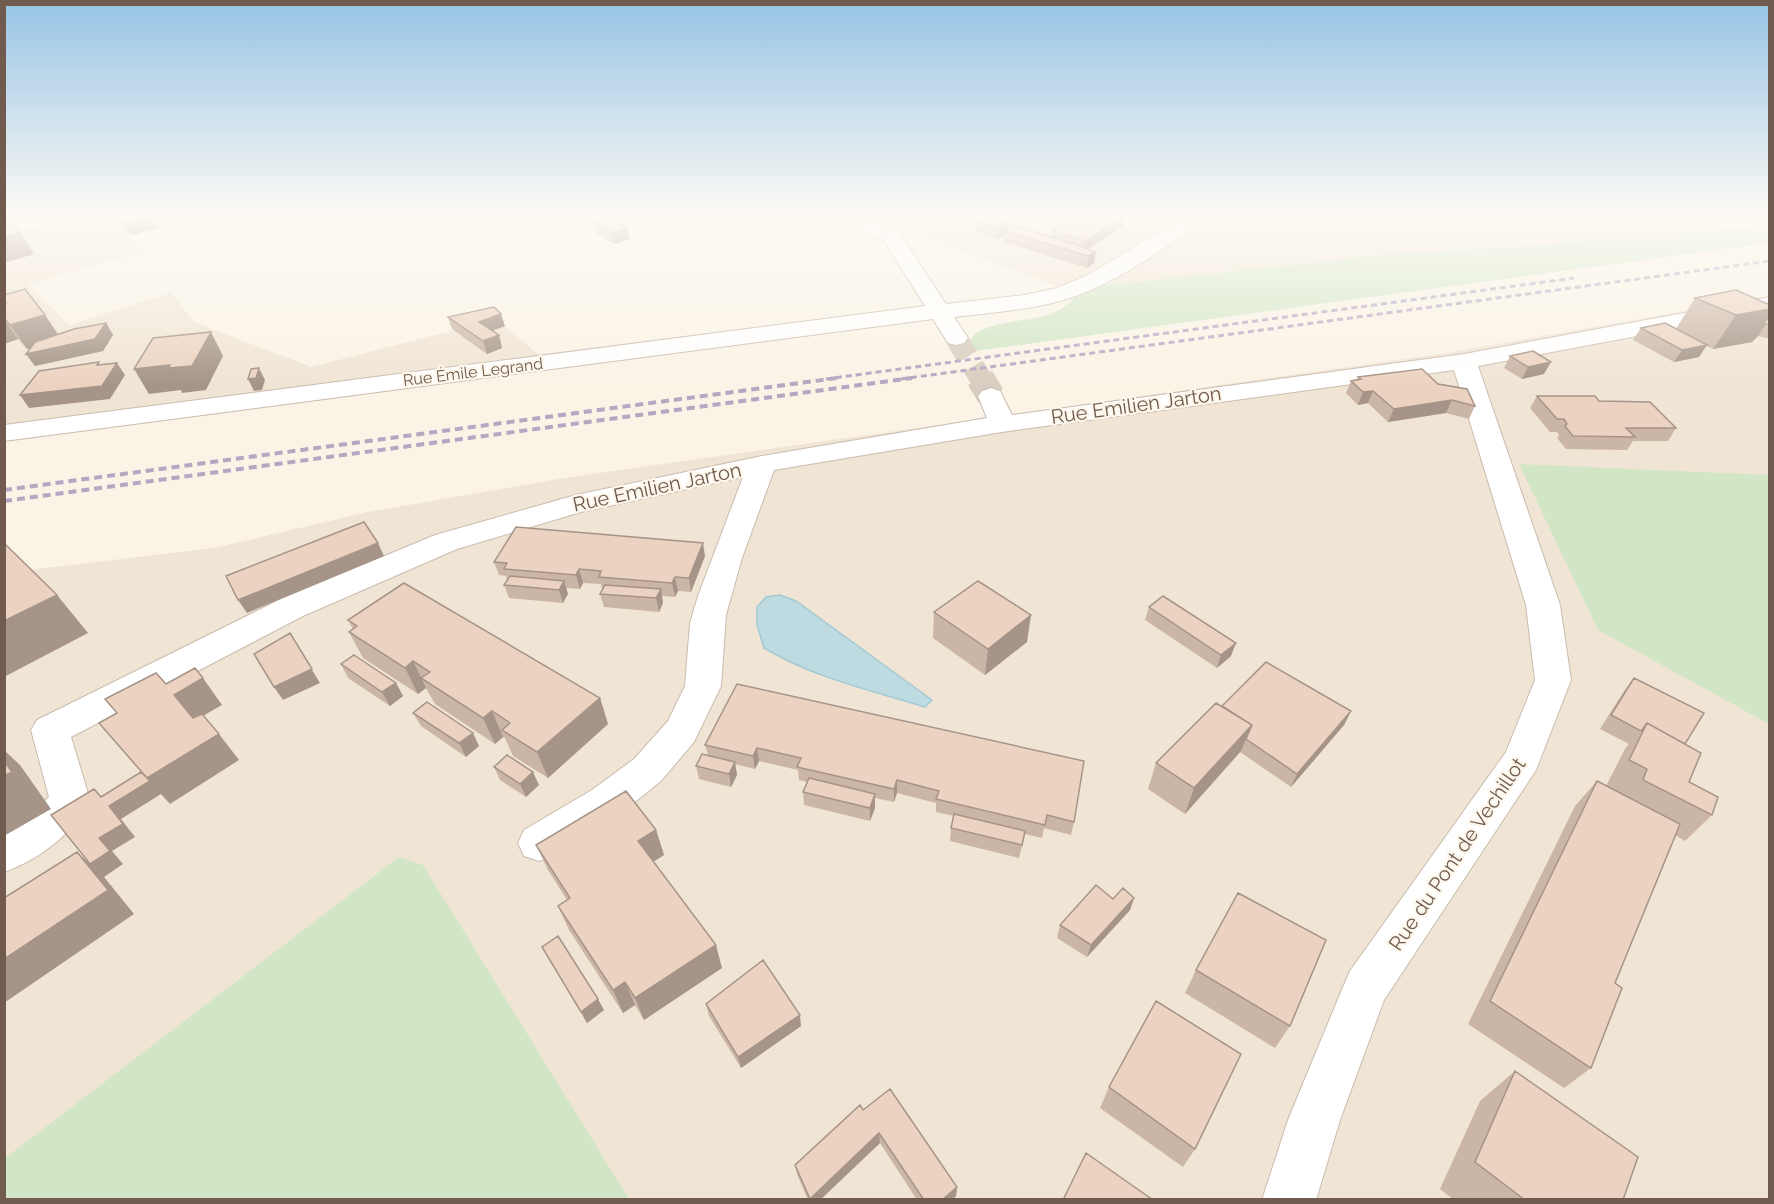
<svg xmlns="http://www.w3.org/2000/svg" width="1774" height="1204" viewBox="0 0 1774 1204" font-family="Raleway,sans-serif">
<rect width="100%" height="100%" fill="#faf3e6"/>
<path fill="#f0e5d5" d="M4,217h193l-68,20 13,14 -114,34 41,40 102,-32 23,29 117,45 186,-48 57,49 -549,72z
M452,217h89l-65,17z
M577,217h68l-53,16z
M868,217h901l1,8 -258,22 -123,7 -299,33 -12,7z
M1769,296v903h-1764l-1,-626 210,-25 154,-36 203,-35 876,-124z"/>
<path fill="#d2e6c6" d="M1769,225v18l-794,108 -5,-11c13,-20 59,-18 81,-26 13,-4 26,-20 39,-27l299,-33 123,-7z
M1519,464l250,11v249l-171,-94z
M399,857l24,8 206,334h-624v-41z"/>
<path fill="#bddbe1" stroke="#a4c9d2" stroke-width="1.5" d="M780,595l16,6 136,99 -7,7c-58,-18 -108,-28 -161,-59l-7,-23v-18l9,-10z"/>
<g fill="none" stroke-linecap="round" stroke-linejoin="round">
<path stroke="#d8cdc0" stroke-width="22" stroke-dasharray="22 11" stroke-linecap="butt" d="M956,338l25,41"/>
<path stroke="#d8cdc0" stroke-width="28" stroke-dasharray="28 14" stroke-linecap="butt" d="M980,378l11,18"/>
<defs>
<path id="street" d="M32,217h30l-3,4 -55,16v-12z
M834,217h27l37,14 48,73 78,-9 33,-7 31,-13 97,-58h23l-3,4c-42,27 -85,60 -132,76 -38,13 -80,15 -119,20l14,21 -4,5 -8,2 -8,-2 -15,-24 -929,122v-16l921,-119 -42,-67 -46,-18z
M1770,297v14l-292,55 82,239 11,75 -35,90 -152,230 -44,120 -24,80h-54l26,-80 55,-133 7,-16 156,-219 29,-72 -9,-75 -72,-235 -452,62 -228,38 -32,88 -16,57 -5,71 -27,56 -33,39 -41,33 -66,42 -15,5 -15,-5 -6,-13 6,-13 68,-40 42,-31 34,-38 17,-35 5,-63 8,-27 45,-119 -162,35 -124,37 -154,67 -232,121 19,63c-17,34 -50,59 -86,72v-41l30,-20 15,-14 -18,-67 6,-10 242,-120 156,-65 141,-40 186,-39 225,-38 -9,-22 4,-5 9,-3 9,3 12,24 452,-61z"/>
</defs>
<use href="#street" stroke="#cabbae" stroke-width="2"/>
<use href="#street" fill="#fff" fill-rule="evenodd"/>
<path stroke="#b6a6c2" stroke-width="3" stroke-dasharray="6 4" stroke-linecap="butt" d="M826,379l748,-101
M901,379l869,-118"/>
<path stroke="#b6a6c2" stroke-width="4" stroke-dasharray="8 5" stroke-linecap="butt" d="M4,490l833,-112
M4,501l908,-123"/>
</g>
<path fill="#cbb5a6" d="M115,217h36l6,11 -25,7 -11,-7z
M170,217h27l-18,5z
M895,217h27l-12,6z
M1050,217h75l-1,9 -36,23 6,14 -7,5 -83,-26 1,-7 -9,5 -20,-8v-11l32,9 43,7 1,-6 14,-9z
M594,222l36,17 -16,5 -18,-11z
M1695,298l71,5h4v36l-12,-3 -6,6 -39,7 -7,-3 -7,11 -25,5 -41,-22 8,-12 35,1z
M4,302l41,13 13,19 48,-11 7,12 -10,16 -68,15 -9,-12 5,-6 -4,1 -9,-10 -14,5z
M448,317l57,9 -13,5 7,4 3,13 -15,6 -35,-25z
M1510,356l34,18 -22,5 -18,-11z
M1358,377l80,7 37,22 -6,13 -23,-6 -58,9 -20,-19 -10,2 -12,-12 5,-12 6,-1z
M1537,396l62,5 77,27 -8,13h-35l-6,9 -61,-1 -9,-11 2,-3 -2,-3h-7l-20,-24z
M705,556l-14,36 -13,-1 -3,6 -13,-1 1,7 -4,9 -55,-5 -4,-13 2,-4 -1,-6 -18,-1 -3,6 -14,-1 2,6 -5,9 -54,-5 -5,-13 3,-5 -1,-4 -7,-1 -5,-13z
M1149,607l82,49 -14,12 -72,-48z
M934,612l93,30 -42,33 -52,-37z
M348,620l252,78 8,26 -60,54 -35,-22 -8,-18 -2,-1 -8,7 -60,-40 -9,-16 -8,6 -55,-36 -14,-26 4,-3z
M341,664l55,19 7,13 -13,10 -42,-28z
M1634,678l51,66 4,38 23,33 -27,26 -10,-6 -60,148 -24,85 -27,20 -96,-64 107,-218 22,-25 9,5 19,-37 4,-5 -29,-15 24,-38z
M737,684l337,138 -3,13 -27,-7 -2,10 -17,-4 -6,24 -69,-17 1,-13 3,-12 -18,-4v-9l-39,-10 -3,9 -19,-4v10l-5,13 -66,-16 -1,-13 4,-10 -8,-2 -1,-10 -39,-9 -4,8 -20,-5 2,11 -6,12 -32,-8 -3,-13 12,-11 -3,-10z
M1351,711l-7,14 -53,62 -51,-35 -55,62 -37,-25 8,-26z
M413,713l66,33 -13,11 -45,-31z
M494,767l45,18 -13,12 -26,-17z
M656,830l8,25 -11,7 69,106 -78,52 -9,-15 -12,8 -54,-83 -11,-24 9,-6 -19,-30 -12,-25z
M1134,898l-4,12 -43,47 -30,-19 3,-13 53,-26z
M542,947l62,63 -17,13z
M1196,970l94,56 -15,22 -90,-55z
M706,1004l95,22 -60,42 -32,-52z
M1515,1071l108,129h-169l-14,-11 40,-88z
M1109,1087l86,62 -12,18 -83,-59z
M863,1110l94,77 -1,9 -4,4h-35l-37,-57 -60,57h-12l-11,-26 -2,-9z"/>
<path fill="#a59487" d="M4,217h5l2,6 -7,2z
M151,217l6,11 -25,7 -6,-11z
M176,217h21l-18,5z
M910,217h12l-12,6z
M1124,217h1l-1,9 -41,26 2,-11z
M1008,222l-1,10 -2,-1v4l-9,5 1,-12z
M628,228l2,11 -16,5 -2,-11z
M20,232l14,22 -30,9v-26z
M1096,252l-2,11 -7,5 1,-12z
M1770,309v6l-10,15 6,-6 -8,12 -6,6 -39,7 23,-34z
M501,314l4,12 -22,8 -4,-12z
M45,315l15,23 -33,11 -17,-24z
M4,319l14,20 -14,5z
M106,323l7,12 -10,16 -68,15 -9,-12z
M211,332l12,24 -17,34 -24,3 -1,-3 -32,4 -15,-25z
M499,335l3,13 -15,6 -4,-13z
M1707,345l-8,12 -25,5 8,-12z
M1551,362l-7,12 -22,5 6,-12z
M117,363l8,12 -15,24 -81,9 -9,-13z
M259,368l6,12 -3,10 -8,1 -6,-12z
M1373,391l-5,12 -10,2 5,-13z
M1452,400l-6,13 -58,9 6,-13z
M378,543l6,13 -137,57 -9,-13z
M703,543l2,13 -14,36 -2,-14z
M579,569l4,14 -3,6 -4,-14z
M675,577l3,14 -3,6 -3,-14z
M564,581l4,13 -5,9 -4,-13z
M661,589l2,14 -4,9 -3,-14z
M57,595l31,38 -84,44v-56z
M1031,615l-4,27 -42,33 3,-26z
M1236,643l-5,13 -14,12 4,-13z
M298,647l22,36 -37,17 -9,-13z
M413,661l13,27 -8,6 -13,-26z
M203,678l19,27 -28,16 -20,-26z
M396,683l7,13 -13,10 -8,-14z
M600,698l8,26 -60,54 -11,-26z
M492,711l11,26 -8,7 -12,-26z
M1351,711l-7,14 -53,62 6,-13z
M1252,725l-11,26 -56,63 9,-26z
M473,733l6,13 -13,11 -7,-14z
M219,734l20,26 -69,44 -9,-10 -40,25 14,18 -23,14 11,13 -19,13 30,37 -130,89v-44l73,-107 13,12 9,-26 2,-41 -7,-8 13,13z
M757,748l2,13 -4,8 -2,-13z
M4,750l16,15 31,44 -47,27z
M735,762l2,13 -6,12 -2,-13z
M533,772l6,13 -13,12 -6,-13z
M897,780v13l-3,9v-13z
M875,794v14l-5,13v-13z
M656,830l8,25 -18,11 -8,-25z
M1134,898l-4,12 -43,47 4,-12z
M716,945l6,23 -78,52 -9,-22z
M625,982l10,23 -12,8 -10,-23z
M598,999l6,11 -17,13 -6,-11z
M800,1015l1,11 -60,42 -3,-11z
M879,1133l1,10 -60,57h-10v-1z
M957,1187l-1,9 -4,4h-10z"/>
<path fill="#ecd3c1" stroke="#a59487" stroke-width="1.5" d="M115,217h35l-24,7z
M610,217l18,11 -16,5 -18,-11z
M983,217h8l17,5 -11,6 -21,-7z
M1075,217h49l-39,24 -33,-10z
M4,220l16,12 -16,5z
M1014,226l67,20h-2l17,6 -8,4 -83,-25z
M25,289l20,26 -35,10 -6,-7v-15h2l-2,-2v-6z
M1736,290l34,15v4l-34,6 -41,-17z
M494,307l7,7 -22,8 20,13 -16,6 -35,-24z
M1767,319h3v6l-4,-1 -6,6z
M106,323l-11,16 -69,15 9,-12 39,-13z
M1665,323l42,22 -25,5 -41,-22z
M211,332l-19,34 -24,2 2,-3 -36,4 19,-31z
M1533,351l18,11 -23,5 -18,-11z
M99,362l-2,3 20,-2 -15,23 -82,9 19,-24z
M259,368l-3,10 -8,1 3,-10z
M1422,369l16,15 29,5 8,17 -23,-6 -58,9 -21,-18 -10,1 -12,-11 10,-2 -3,-2z
M1537,396h58l4,5 51,1 26,26h-50l9,9 -62,-1 -8,-10 2,-2 -3,-5h-7z
M364,522l14,21 -140,57 -12,-24z
M516,527l187,16 -14,35 -14,-1 -3,6 -73,-6 2,-6 -22,-2 -3,6 -72,-6 3,-6 -13,-1z
M4,543l53,52 -53,26z
M510,576l54,5 -5,9 -55,-5z
M978,581l53,34 -43,34 -54,-37z
M404,583l196,115 -63,54 -35,-22 8,-7 -18,-12 -9,7 -62,-40 9,-6 -17,-11 -8,7 -56,-36 8,-6 -9,-6z
M605,585l56,4 -5,9 -56,-4z
M1163,596l73,47 -15,12 -72,-48z
M290,633l22,36 -38,18 -20,-33z
M354,655l42,28 -14,9 -41,-28z
M1266,662l85,49 -54,63 -51,-35 6,-14 -30,-19z
M195,668l8,10 -29,17 19,23 9,-4 17,20 -72,44 -48,-55 18,-10 -12,-14 51,-26 10,11z
M1634,678l70,35 -19,31 -38,-21 -6,8 -30,-16z
M737,684l347,77 -10,61 -27,-7 -2,10 -109,-26 3,-8 -42,-11 -3,9 -97,-22 4,-9 -44,-10 -4,8 -48,-11z
M427,702l46,31 -14,10 -46,-30z
M1216,703l36,22 -58,63 -38,-25z
M1647,723l54,30 -12,29 29,15 -6,18 -69,-35 4,-11 -18,-9z
M702,754l33,8 -6,12 -33,-8z
M507,755l26,17 -13,12 -26,-17z
M4,761l8,11 -8,4z
M141,772l9,9 -41,25 14,18 -24,14 11,13 -20,13 -39,-49 43,-26 7,8z
M809,778l66,16 -5,14 -67,-16z
M1597,781l83,43 -65,159 7,5 -31,80 -101,-67z
M626,791l30,39 -18,11 78,104 -81,53 -10,-16 -12,8 -55,-84 12,-8 -34,-53z
M954,814l71,17 -3,14 -71,-17z
M77,852l31,38 -104,69v-61z
M1096,885l17,14 10,-11 11,10 -43,47 -31,-20z
M1238,893l88,47 -36,86 -94,-56z
M558,936l40,63 -17,13 -39,-65z
M763,960l37,55 -62,42 -32,-53z
M1156,1001l85,53 -46,95 -86,-62z
M1515,1071l123,86 -15,43h-98l-50,-38z
M890,1089l67,98 -15,13h-18l-45,-67 -69,66 -15,-34 65,-60 3,5z
M1086,1153l67,47h-90z"/>
<linearGradient id="sky" x2="0" y2="1"><stop stop-color="#97c4e5"/><stop offset="0.56" stop-color="#fdfaf4"/><stop offset="1" stop-color="#fdfaf4" stop-opacity="0"/></linearGradient>
<rect width="1774" height="385" fill="url(#sky)"/>
<g text-anchor="middle" dominant-baseline="central" stroke-width="4.5" stroke-linejoin="round" paint-order="stroke">
<g font-size="16" fill="#705b4e" stroke="#fdf7ec">
<text transform="translate(473 372) rotate(-7)">Rue Émile Legrand</text>
</g>
<g font-size="20" fill="#705b4e" stroke="#fdf7ec">
<text transform="translate(1136 405) rotate(-8)">Rue Emilien Jarton</text>
<text transform="translate(657 487) rotate(-12)">Rue Emilien Jarton</text>
<text transform="translate(1457 854) rotate(-56)">Rue du Pont de Vechillot</text>
</g>
</g>
<rect width="1774" height="1204" fill="none" stroke="#705b4e" stroke-width="12"/>
</svg>
